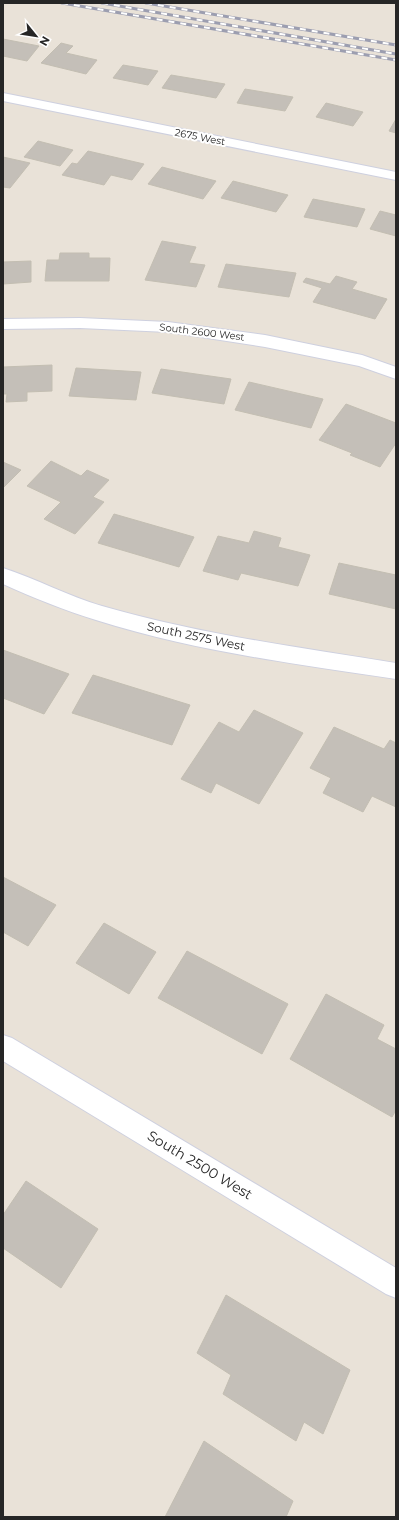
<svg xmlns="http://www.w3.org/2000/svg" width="399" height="1520" viewBox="0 0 399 1520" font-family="Montserrat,sans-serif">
<rect width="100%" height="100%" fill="#e9e2d8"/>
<path fill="#c4bfb8" stroke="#c3beb2" d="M3,39l36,7 -12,15 -24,-5z
M61,43l12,3 -7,7 31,7 -11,14 -45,-11z
M123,65l35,6 -10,14 -35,-7z
M171,75l54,9 -9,14 -54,-10z
M245,89l48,8 -8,14 -48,-8z
M326,103l37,9 -10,14 -37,-9z
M396,119v14l-7,-2z
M38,141l35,9 -13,16 -36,-9z
M88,151l56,13 -12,16 -21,-5 -7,10 -42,-10 10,-12 5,1z
M3,157l27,6 -20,25 -7,-1z
M162,167l54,14 -13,18 -55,-15z
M233,181l55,14 -12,17 -55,-14z
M313,199l52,10 -8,18 -53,-10z
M380,211l16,4v21l-26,-7z
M162,241l34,6 -7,16 16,2 -9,22 -51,-7z
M60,253h29v5h21l-1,23h-64l2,-21h12z
M31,261v21l-28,2v-22z
M226,264l70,9 -7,24 -71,-10z
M336,276l21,6 -5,7 35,10 -12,20 -62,-17 9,-14 -19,-6 3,-4 24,6z
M52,365v26l-25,1v9l-21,1 1,-8h-4v-27z
M76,368l65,4 -5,28 -67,-4z
M161,369l70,10 -7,25 -72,-11z
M249,382l74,17 -12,29 -76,-18z
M346,404l50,19v20l-16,24 -30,-12 2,-2 -33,-13z
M51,461l30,15 6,-6 22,10 -16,17 11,5 -29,32 -31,-15 17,-17 -34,-16z
M3,462l18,8 -18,18z
M114,514l80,23 -15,30 -81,-24z
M254,531l27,7 -3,9 32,8 -12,31 -57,-13 -3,7 -35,-9 15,-35 31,7z
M339,563l57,12v34l-67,-15z
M3,650l66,24 -25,40 -41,-16z
M93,675l97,30 -18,40 -100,-32z
M254,710l49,23 -44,71 -43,-21 -5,10 -30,-14 38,-57 20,10z
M334,727l50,22 6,-9 6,3v64l-24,-11 -9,16 -40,-19 8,-15 -21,-10z
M3,877l53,28 -28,41 -25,-14z
M104,923l52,29 -27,42 -53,-31z
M187,951l101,53 -26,50 -104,-56z
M326,994l58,31 -7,14 19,10v61l-4,7 -102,-58z
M26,1181l72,48 -37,59 -58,-40v-33z
M226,1295l124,75 -27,64 -19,-12 -8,19 -73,-47 8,-19 -34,-22z
M204,1441l89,60 -7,16h-121z"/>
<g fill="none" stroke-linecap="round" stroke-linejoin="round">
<defs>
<path id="minor" d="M3,93l393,79v8l-393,-79z
M80,318l88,4 97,13 97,20 34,12v12l-37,-13 -94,-19 -97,-15 -88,-4 -77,1v-10z
M3,568c34,11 65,28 99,38 96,28 195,41 294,57v16c-101,-15 -202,-28 -300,-59 -32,-10 -62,-22 -93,-36z
M3,1035l9,3 384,230v30l-10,-4 -383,-233z"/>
</defs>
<use href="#minor" stroke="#ced0df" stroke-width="2"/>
<use href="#minor" fill="#fff" fill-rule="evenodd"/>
<defs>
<path id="rail" d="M62,3l334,57
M102,3l294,51
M146,3l250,42"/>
</defs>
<use href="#rail" stroke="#9c9eb0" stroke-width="3"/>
<use href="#rail" stroke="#fff" stroke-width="2" stroke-dasharray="6" stroke-linecap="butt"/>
</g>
<g text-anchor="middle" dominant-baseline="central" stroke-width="4" stroke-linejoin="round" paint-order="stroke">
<g font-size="10" fill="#262626" stroke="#fff">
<text transform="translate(200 137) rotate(11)">2675 West</text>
<text transform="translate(202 332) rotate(7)">South 2600 West</text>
</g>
<g font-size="12" fill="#262626" stroke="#fff">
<text transform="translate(196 636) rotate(12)">South 2575 West</text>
</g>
<g font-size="14" fill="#262626" stroke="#fff">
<text transform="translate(200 1165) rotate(31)">South 2500 West</text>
</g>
</g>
<rect width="399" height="1520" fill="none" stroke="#262626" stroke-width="8"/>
<g transform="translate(36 36) rotate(120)" stroke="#ffffff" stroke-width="3" paint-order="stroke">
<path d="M0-3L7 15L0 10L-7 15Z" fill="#262626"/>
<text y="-6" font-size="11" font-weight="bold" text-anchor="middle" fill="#262626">N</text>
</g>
</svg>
